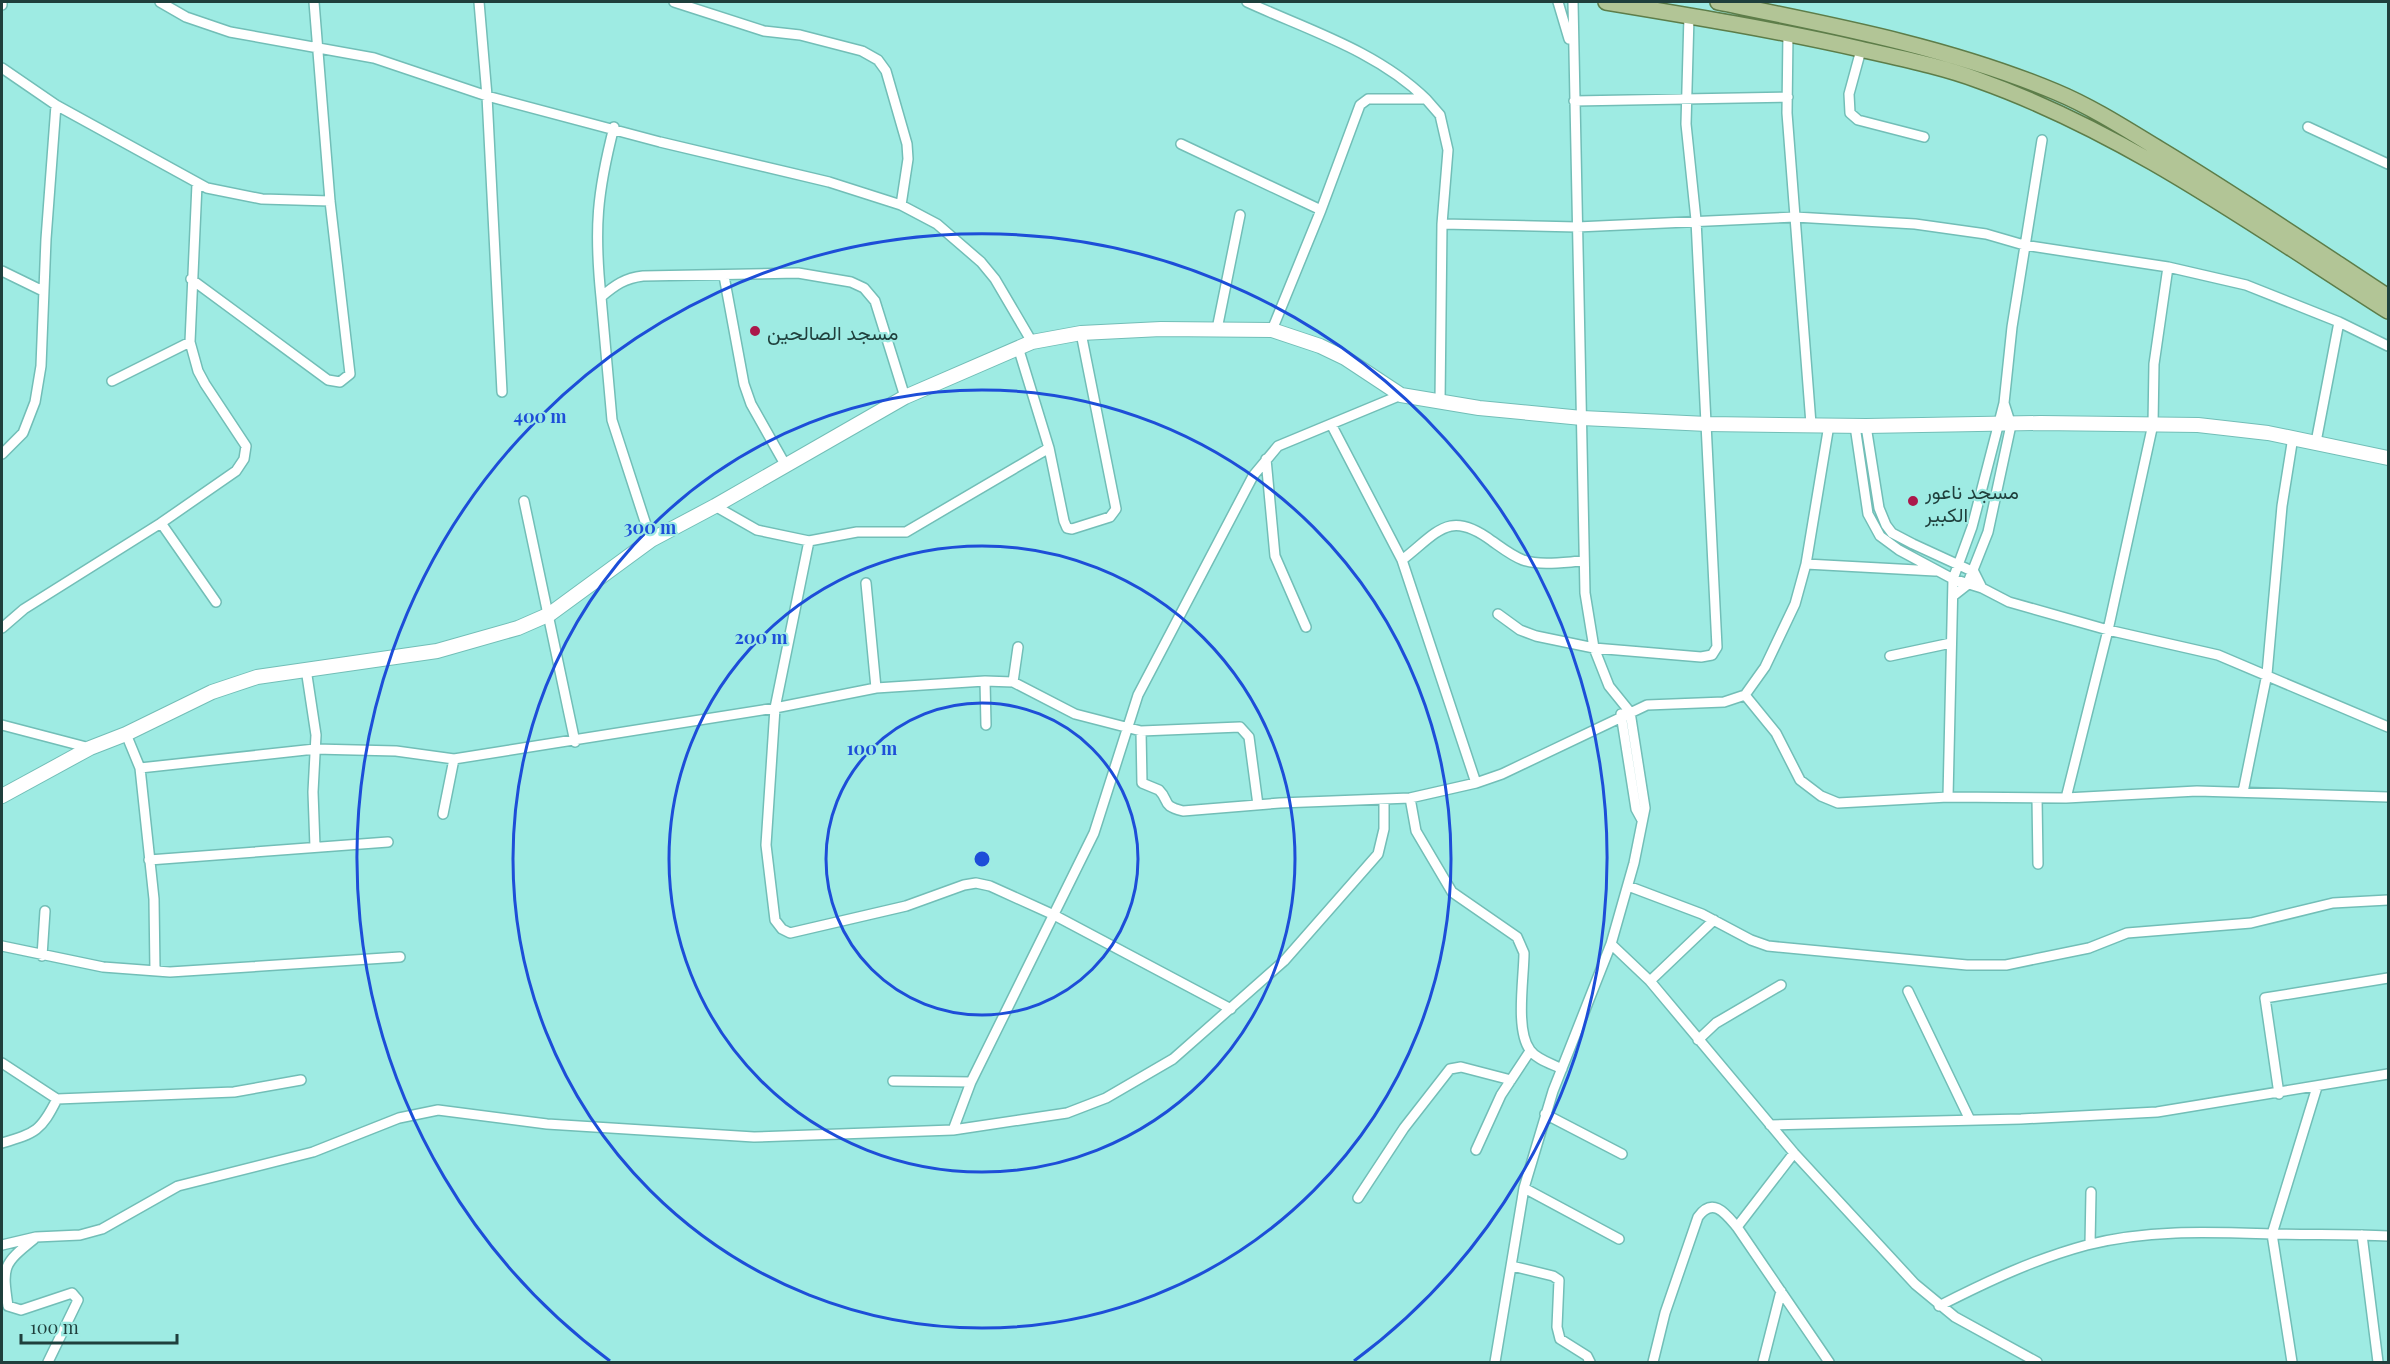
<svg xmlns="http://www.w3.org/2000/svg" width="2390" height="1364" viewBox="0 0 2390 1364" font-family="'Playfair Display',Vazirmatn,serif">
<rect width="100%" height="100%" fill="#9eebe3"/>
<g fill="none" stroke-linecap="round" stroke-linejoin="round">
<defs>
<path id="street" d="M160,2l26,15 44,15 144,26 113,38 173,46 169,40 72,23 36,19 44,38 14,17 37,63
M479,2l8,94 15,296
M674,2l90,29 36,4 62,16 16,9 8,11 21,73 1,15 -7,46
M1247,2c61,28 130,49 179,97
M1558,2l11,37
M2,5v-3
M1788,33l-1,80 24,311
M1861,50l-12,44 1,19 8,7 66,17
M2,68l54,37 151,83 55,11 68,2
M1574,101l214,-4
M2308,127l80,37
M1181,144l140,66
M1442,224l135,3 218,-10 120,7 71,10 38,11 144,22 78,18 93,37 49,24
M2,271l41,20
M724,276l20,108 7,20 35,62
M191,279l137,101 12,2 10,-8 -20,-173 -16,-199
M601,297c-7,-68 -4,-104 13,-170
M1217,329l23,-114
M1272,330l49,-120 39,-105 8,-6h58l14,16 8,35 -6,74 -2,178
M1018,347l31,101 15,73 3,7 5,1 38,-12 6,-8 -35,-176
M112,381l78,-39
M1331,424l71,136 74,223
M1855,426l13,88 12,22 19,14 54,29 29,9 27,14 99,28 110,25 170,72
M1866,426l13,82 7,17 6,8 21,11 61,28 8,16
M2316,442l23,-120
M2,454l21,-21 12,-31 6,-36 5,-127 10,-134
M1266,459l9,97 31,71
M524,501l51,241
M715,506l42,24 52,11 48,-9h49l143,-84
M161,523l55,79
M651,540l-39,-120 -11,-123c14,-12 24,-19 42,-21l155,-3 53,9 13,6 11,13 30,96
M809,541l-34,167 -9,137 9,75 7,9 8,4 116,-27 58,-21 12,-2 14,3 64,29 177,94
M1402,560c36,-28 47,-51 90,-19 10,7 20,15 31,19 18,6 42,2 60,1
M1806,564l129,7
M866,583l10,105
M1953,596l14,-11 21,-53 23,-107 -7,-22
M1498,614l22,16 16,6 58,12 107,9 11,-2 5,-8 -21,-427 -10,-96 3,-108
M2,628l22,-19 137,-86 75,-52 8,-12 2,-13 -41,-62 -7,-13 -8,-29 7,-158
M1890,656l61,-13
M306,669l10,66 -3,57 2,55
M985,681l1,44
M1013,682l5,-35
M1745,695l31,38 24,47 21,16 17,7 110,-6 118,1 131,-7 191,6
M1621,714l15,95 6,11
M2,725l88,23
M1141,731l1,52 17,7c12,12 1,15 24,21l97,-8 130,-5 66,-15 26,-9 145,-69 77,-3 21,-7 20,-28 30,-63 11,-40 23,-139
M126,734l14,34 14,131 1,72
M140,768l175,-19 81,2 58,8 321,-51 101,-20 109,-7 28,1 62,32 66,17 99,-4 9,10 9,68
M2243,792l24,-118 15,-168 11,-69
M1948,797l5,-218 19,-52 32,-124 8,-76 30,-187
M1410,798l6,33 36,61 65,45 7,16c0,25 -9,77 6,97 6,9 22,14 32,19
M2037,798l1,66
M2066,798l42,-168 45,-206 1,-60 14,-97
M443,814l11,-55
M149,860l239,-18
M1628,886l74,28 49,26 17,6 199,19h39l83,-17 38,-15 124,-10 82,-20 55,-3
M1611,944l39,37 144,172 121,131 40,33 82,45
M2,946l101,21 67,5 230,-15
M42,956l3,-45
M1650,981l64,-61
M1908,991l62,129
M1698,1040l18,-17 65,-38
M2,1063l55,36 177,-7 67,-12
M893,1081l78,1
M2279,1094l-14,-96 123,-20
M1545,1114l77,40
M1770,1125l251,-6 136,-7 231,-38
M953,1130l18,-48 123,-249 44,-138 115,-219 25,-30 123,-51
M2,1143c34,-10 39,-12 55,-44
M1476,1150l25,-55 29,-44
M1524,1188l95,51
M1358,1198l46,-70 46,-59 11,-2 50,13
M1737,1227l57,-74
M2362,1235l16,127
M34,1239c-31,25 -32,27 -26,67l13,4 51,-17 6,7 -30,62
M2090,1244l1,-52
M2,1245l34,-8 44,-2 22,-6 76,-43 135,-34 86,-34 39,-8 109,14 207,13 199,-7 114,-17 39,-15 67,-39 111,-98 94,-107 6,-25v-30
M1512,1266l41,10 6,4 -2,47 3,12 27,17 3,6
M1939,1306c49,-25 96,-47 148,-61 61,-16 125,-13 187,-11 38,1 76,0 114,2
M1495,1362l29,-174 29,-97 58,-147 23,-81 11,-55 -15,-96 -21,-26 -15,-38 -9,-55 -12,-591
M1653,1362l12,-49 33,-96c15,-21 28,-3 39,10l92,135
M1763,1362l18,-71
M2292,1362l-20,-128 45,-147"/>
<path id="secondary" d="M2,796l88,-48 36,-14 86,-42 45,-15 180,-26 81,-23 32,-14 101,-74 64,-34 190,-109 127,-55 49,-9 80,-4 111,1 48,16 25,12 56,37 78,13 103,10 125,6 159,2 174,-3 158,2 70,8 120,25"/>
<path id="primary" d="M1606,2c85,14 170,28 254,47 39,9 80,17 118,31 149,53 278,147 410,231
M1718,2c113,23 231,45 338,90 36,15 70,37 103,57 78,47 153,98 229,148"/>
</defs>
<use href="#street" stroke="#72beb7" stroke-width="12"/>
<use href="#secondary" stroke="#72beb7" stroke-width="16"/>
<use href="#primary" stroke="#5d7d49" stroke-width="18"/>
<use href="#street" stroke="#fff" stroke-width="9"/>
<use href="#secondary" stroke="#fff" stroke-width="14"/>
<use href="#primary" stroke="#b2c596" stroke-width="15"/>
</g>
<g fill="none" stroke="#1d4ed8" stroke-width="3">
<circle cx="982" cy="859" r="156"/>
<circle cx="982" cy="859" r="313"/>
<circle cx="982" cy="859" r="469"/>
<path d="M610 1361A625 625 0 1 1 1354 1361"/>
</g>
<g fill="#ab184b" stroke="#9eebe3" stroke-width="2">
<circle cx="755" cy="331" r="6"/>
<circle cx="1913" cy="501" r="6"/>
</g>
<g text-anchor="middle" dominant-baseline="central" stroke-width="4.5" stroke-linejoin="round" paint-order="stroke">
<g font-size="20" fill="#1f3f3c" stroke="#9eebe3" text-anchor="start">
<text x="767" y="331">مسجد الصالحين</text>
<text x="1925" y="490">مسجد ناعور<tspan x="1925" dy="23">الكبير</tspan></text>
</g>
</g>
<circle cx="982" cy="859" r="9" fill="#1d4ed8" stroke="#9eebe3" stroke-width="3"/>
<g font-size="18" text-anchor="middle" font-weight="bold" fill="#1d4ed8" stroke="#9eebe3" stroke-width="4.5" stroke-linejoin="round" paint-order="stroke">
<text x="540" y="423">400 m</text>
<text x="650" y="534">300 m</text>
<text x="761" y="644">200 m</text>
<text x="872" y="755">100 m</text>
</g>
<rect width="2390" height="1364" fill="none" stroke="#1f3f3c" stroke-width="6"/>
<path d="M21 1334v9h156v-9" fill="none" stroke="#1f3f3c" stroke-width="3"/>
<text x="30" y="1334" font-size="18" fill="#1f3f3c" stroke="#9eebe3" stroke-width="4.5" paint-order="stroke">100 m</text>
</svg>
